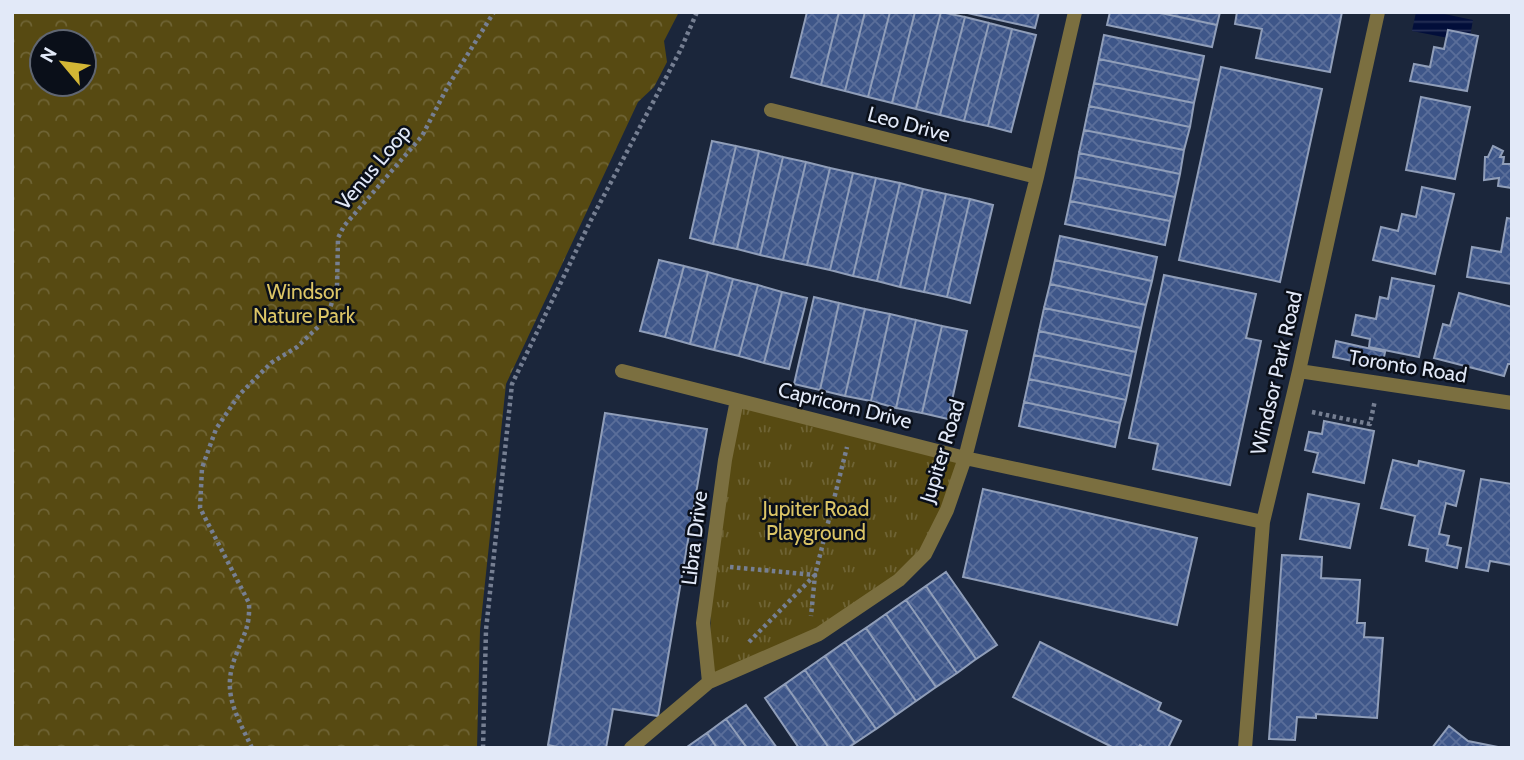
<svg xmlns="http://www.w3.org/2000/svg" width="1524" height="760" viewBox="0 0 1524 760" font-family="Cabin,sans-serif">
<defs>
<pattern id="grass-tufts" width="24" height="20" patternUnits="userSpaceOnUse" patternTransform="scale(1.75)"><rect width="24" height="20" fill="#574a12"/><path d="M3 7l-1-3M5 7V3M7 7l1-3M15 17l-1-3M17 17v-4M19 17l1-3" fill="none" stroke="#6f6435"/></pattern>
<pattern id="forest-crowns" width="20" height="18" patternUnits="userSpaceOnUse" patternTransform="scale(1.75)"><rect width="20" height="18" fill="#574a12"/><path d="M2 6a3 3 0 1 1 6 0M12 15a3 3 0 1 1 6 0" fill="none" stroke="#6f6435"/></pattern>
<pattern id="water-rules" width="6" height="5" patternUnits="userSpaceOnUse" patternTransform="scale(1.75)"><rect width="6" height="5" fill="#020e3a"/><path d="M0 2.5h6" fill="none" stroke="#273157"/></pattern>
<pattern id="building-cross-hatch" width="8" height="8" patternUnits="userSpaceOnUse" patternTransform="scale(1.75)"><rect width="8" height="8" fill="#3e5689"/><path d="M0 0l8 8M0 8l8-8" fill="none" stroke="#5a6e9a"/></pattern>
</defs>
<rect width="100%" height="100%" fill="#1b263b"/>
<path fill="url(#grass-tufts)" d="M737,400l228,58 -40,96 -106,80 -110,48 3,-117z"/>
<path fill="url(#forest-crowns)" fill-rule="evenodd" d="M12,12h667l-15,29 3,21 -13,25 -16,15 -132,282 -26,246 -3,118h-465zM42,42h42v42h-42z"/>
<path fill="url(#water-rules)" d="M1416,12h19l38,8 -4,22 -57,-11z"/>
<path fill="url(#building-cross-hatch)" stroke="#909eb9" stroke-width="2" d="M807,12h32l-18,73 -30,-8z
M839,12h26l-20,79 -24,-6z
M865,12h25l-22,85 -23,-6z
M890,12h25l-23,91 -24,-6z
M915,12h26l-25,97 -24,-6z
M941,12l24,5 -25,98 -24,-6z
M963,12h76l-4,16z
M1110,12h46l61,13 -5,22 -105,-22z
M1156,12h64l-3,13z
M1237,12h105l-12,60 -74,-14 6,-29 -27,-5z
M965,17l24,6 -25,98 -24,-6z
M989,23l23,6 -24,97 -24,-5z
M1012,29l24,6 -25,97 -23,-6z
M1448,30l30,6 -11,55 -57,-10 4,-17 16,3 4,-20 10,2z
M1104,35l100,21 -5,24 -100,-21z
M1099,59l100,21 -5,23 -100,-20z
M1221,67l101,22 -42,193 -101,-22z
M1094,83l100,20 -4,24 -101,-21z
M1421,97l49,10 -15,72 -49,-9z
M1089,106l101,21 -6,23 -100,-20z
M1084,130l100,20 -4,24 -101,-21z
M712,141l24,5 -23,98 -23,-6z
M736,146l23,5 -22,98 -24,-5z
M1493,146l10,5 -3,6h4l-1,7h9v24l-14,-2 1,-8 -15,2 1,-23h3z
M759,151l24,6 -23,98 -23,-6z
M1079,153l101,21 -5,23 -100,-20z
M783,157l23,5 -23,98 -23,-5z
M806,162l24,6 -23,97 -24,-5z
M830,168l23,5 -23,97 -23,-5z
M853,173l23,5 -23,98 -23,-6z
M1075,177l100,20 -5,24 -100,-20z
M876,178l24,5 -23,98 -24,-5z
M900,183l23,6 -23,98 -23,-6z
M1422,187l32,7 -19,80 -62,-14 8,-33 17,4 4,-17 14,3z
M923,189l23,5 -22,98 -24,-5z
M946,194l24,5 -23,98 -23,-5z
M970,199l23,6 -23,98 -23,-6z
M1070,201l100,20 -5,24 -100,-21z
M1507,218l5,1v65l-45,-7 5,-30 29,5z
M1060,236l97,21 -5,24 -97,-21z
M659,260l25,6 -19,71 -25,-6z
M1055,260l97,21 -6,24 -96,-21z
M684,266l24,6 -18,72 -25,-7z
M708,272l25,7 -19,71 -24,-6z
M1164,275l92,19 -10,44 15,3 -31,144 -77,-16 5,-25 -29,-6z
M1392,278l42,8 -15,71 -50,-10 1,-8 -18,-4 4,-20 20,4 4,-22 8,2z
M733,279l25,6 -19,71 -25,-6z
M1050,284l96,21 -5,23 -97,-20z
M758,285l24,7 -18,71 -25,-7z
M782,292l25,6 -18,71 -25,-6z
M1459,293l53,14v57h-4l-4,12 -70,-18 9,-34 7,2z
M814,297l25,6 -19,87 -26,-6z
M839,303l26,6 -20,87 -25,-6z
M1044,308l97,20 -5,24 -97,-21z
M865,309l25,5 -19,87 -26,-5z
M890,314l26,6 -20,88 -25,-7z
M916,320l26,6 -20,87 -26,-5z
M942,326l25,5 -19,88 -26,-6z
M1039,331l97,21 -5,24 -97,-21z
M1336,341l49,11 -3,15 -49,-10z
M1034,355l97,21 -5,24 -97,-21z
M1029,379l97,21 -6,23 -96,-21z
M1024,402l96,21 -5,24 -96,-21z
M605,413l102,16 -49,287 -45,-7 -7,39h-44l-14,-3z
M1324,421l50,10 -10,52 -51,-11 5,-19 -13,-3 4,-18 13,2z
M1393,460l25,6 1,-5 45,10 -8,35 -10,-3 -7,31 10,2 -2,9 14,3 -4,20 -31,-7 2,-12 -19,-4 6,-29 -34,-8z
M1481,479l31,5v81l-22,-4 -2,10 -22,-4z
M983,489l214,49 -20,87 -214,-48z
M1308,494l51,10 -9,44 -50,-9z
M1282,555l40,2 -1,21 39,2 -3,43h8l-1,14 19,1 -6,80 -61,-4v4l-19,-1 -2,23 -26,-1z
M946,572l51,73 -21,14 -50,-73z
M926,586l50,73 -19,14 -51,-73z
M906,600l51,73 -21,14 -50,-73z
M886,614l50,73 -20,14 -50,-73z
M866,628l50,73 -20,14 -51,-73z
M845,642l51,73 -20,14 -51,-73z
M1040,642l121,61 -3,7 23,11 -13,27h-24l-4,-3 -2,3h-24l-101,-51z
M825,656l51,73 -21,14 -50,-73z
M805,670l50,73 -7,5h-19l-44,-64z
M785,684l44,64h-30l-34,-50z
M746,705l31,43h-30l-21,-29z
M726,719l21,29h-30l-10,-15z
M1449,726l19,15 35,7h-71z
M707,733l10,15h-30v-1z"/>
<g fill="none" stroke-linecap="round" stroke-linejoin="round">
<path stroke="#767f92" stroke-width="4.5" stroke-dasharray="3.5 3.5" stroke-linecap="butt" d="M1312,412l58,12 5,-24
M730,567l85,8 -4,41
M749,642l66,-67 32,-128
M252,748c-16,-34 -31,-56 -16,-93 8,-22 14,-27 13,-52l-49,-95 2,-40 14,-39 23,-34 32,-32 26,-16 22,-21 11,-18 7,-20 1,-50 6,-12 78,-90 26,-50 46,-74
M483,748l3,-118 26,-246 78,-162 90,-171 17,-39"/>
<path stroke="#7b6f40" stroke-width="14" d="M771,110l266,67
M622,371l343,87 298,64
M1299,371l213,32
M709,682l-6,-59 22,-163 12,-60
M631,748l78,-66 110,-48 80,-54 26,-26 22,-44 18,-52 72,-281 38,-165
M1245,748l18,-226 36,-151 79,-359"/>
</g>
<g text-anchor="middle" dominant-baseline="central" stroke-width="5" stroke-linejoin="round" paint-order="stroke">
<g font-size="21" fill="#e2e9f8" stroke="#0a0f19">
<text transform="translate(909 124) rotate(15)">Leo Drive</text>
<text transform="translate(373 167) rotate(-50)">Venus Loop</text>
<text transform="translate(1408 366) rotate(9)">Toronto Road</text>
<text transform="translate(1276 373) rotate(-77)">Windsor Park Road</text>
<text transform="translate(845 405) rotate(14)">Capricorn Drive</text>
<text transform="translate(942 451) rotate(-73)">Jupiter Road</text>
<text transform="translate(694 538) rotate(-83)">Libra Drive</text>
</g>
<g font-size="21" fill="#dcc566" stroke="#0a0f19">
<text x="304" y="291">Windsor<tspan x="304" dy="24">Nature Park</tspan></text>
<text x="816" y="508">Jupiter Road<tspan x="816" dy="24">Playground</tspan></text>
</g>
</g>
<rect width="1524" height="760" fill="none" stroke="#e2e9f8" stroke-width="28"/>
<g transform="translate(63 63) rotate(299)"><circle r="33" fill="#0a0f19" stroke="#606672" stroke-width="2"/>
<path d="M0-5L12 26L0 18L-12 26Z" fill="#d3b635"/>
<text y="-10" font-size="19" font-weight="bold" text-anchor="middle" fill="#e2e9f8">N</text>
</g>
</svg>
